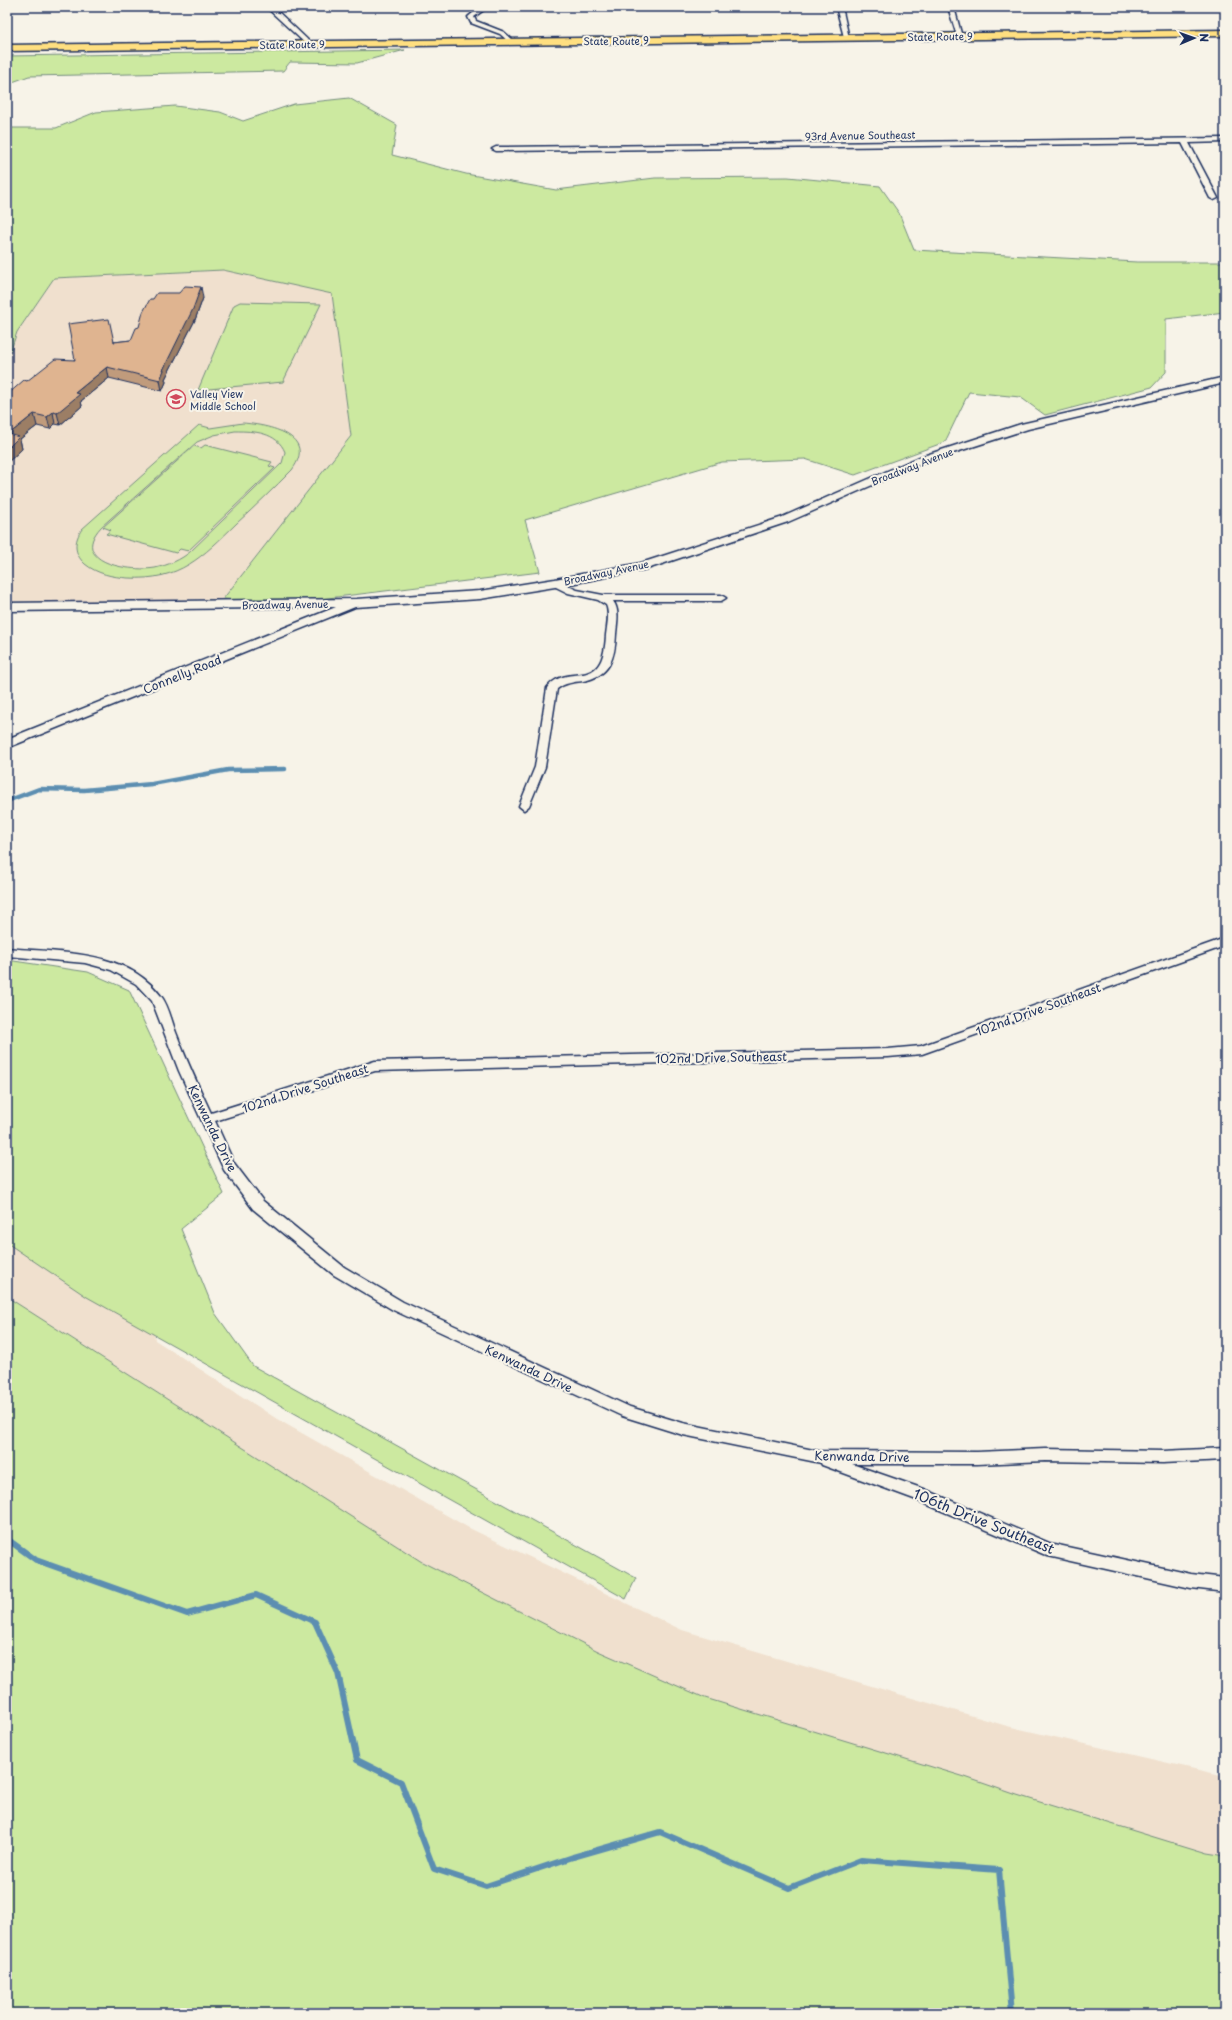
<svg xmlns="http://www.w3.org/2000/svg" width="1232" height="2020" viewBox="0 0 1232 2020" font-family="'Playpen Sans',sans-serif">
<rect width="100%" height="100%" fill="#f7f3e8"/>
<filter id="ink" filterUnits="userSpaceOnUse"><feTurbulence type="fractalNoise" baseFrequency=".025" numOctaves="2"/><feDisplacementMap in="SourceGraphic" scale="8" xChannelSelector="R" yChannelSelector="G"/><feConvolveMatrix kernelMatrix="1 2 1 2 8 2 1 2 1" color-interpolation-filters="sRGB"/></filter>
<g filter="url(#ink)">
<path fill="#f0e0ce" d="M223,270l110,24 18,142 -128,163 -216,3v-240l10,-30 37,-54z
M7,1198l143,95 5,47 122,79 192,109 213,102 325,96 218,50v80l-19,-3 -537,-141 -662,-367z"/>
<path fill="#cce9a0" stroke="#748c7f" fill-rule="evenodd" d="M405,50l-48,13 -67,-1 -7,9 -254,5 -22,8v-28z
M349,98l48,27 -5,30 74,19 90,16 99,-12 133,-1 92,9 19,27 15,37 223,12h88v50l-59,7v53l-14,15 -107,28 -25,-18 -51,-5 -24,50 -90,33 -50,-16 -83,3 -197,58 15,52 -261,32 -56,-5 128,-163 -19,-142 -109,-24 -169,8 -37,54 -10,30v-234h49l40,-16 79,-6 45,6 23,9 51,-17z
M240,302l81,2 -38,78 -85,8 36,-85z
M243,423c25,2 75,12 49,47 -18,18 -36,36 -55,53 -35,34 -57,58 -109,55 -15,-1 -31,-4 -43,-14 -12,-11 -11,-23 -3,-35l117,-104 11,3zM235,431c19,0 42,1 50,21l-3,11 -91,88c-10,9 -23,14 -36,17 -24,4 -87,-5 -54,-41l96,-85 17,-7z
M205,445l67,17 -3,4 6,2 -87,83 -8,-2 -4,4 -70,-19 5,-4 -8,-3 91,-81 7,2z
M7,960l81,12 41,18 95,204 -43,35 34,84 38,53 383,212 -10,21 -539,-302 -80,-54z
M7,1297l415,265 176,89 107,47 260,79 52,18 189,58 19,3v157h-1218z"/>
<g fill="none" stroke-linecap="round" stroke-linejoin="round">
<path stroke="#5b8eb1" stroke-width="4.5" d="M7,801l32,-12 45,1 68,-6 76,-14 57,-1"/>
<path stroke="#5b8eb1" stroke-width="6" d="M7,1539l29,21 151,54 69,-19 59,27 23,51 19,87 44,22 33,87 52,17 87,-29 87,-25 129,56 72,-28 138,10 13,143"/>
<defs>
<path id="minor" d="M266,7h7l38,36v2h-4z
M480,7h8l-14,10 2,4 28,11 9,8v2h-4l-9,-8 -29,-11 -3,-6z
M836,7h6l7,31 -5,-1z
M948,7h6l8,30 -5,-1z
M1225,138v4l-36,1 29,55 -4,2 -4,-2 -28,-55 -686,8 -4,-2 4,-2z
M555,580l22,10 26,5h118l5,3 -5,3h-108c7,9 4,21 3,33 -1,24 -6,42 -33,47 -10,1 -18,2 -26,8l-12,78 -16,39 -5,4 -5,-4 16,-39 12,-79c21,-28 56,8 59,-53 1,-10 4,-21 0,-30l-8,-5 -30,-7 -16,-8v-4z
M1225,938v8l-303,108 -34,3 -513,14 -160,50 19,42 29,38 81,66 59,35 227,105 53,16 135,28 159,1 68,-3 118,2 62,-3v12l-62,3 -118,-2 -68,3h-125l72,25 125,54 142,31 34,4v14l-34,-4 -143,-32 -134,-57 -92,-34 -1,-2 -138,-28 -61,-19 -229,-106 -59,-35 -81,-66 -29,-39 -45,-99 -27,-70 -16,-17 -25,-14 -26,-7 -78,-7v-8c52,5 119,1 154,48 8,10 11,27 16,39 10,27 22,52 34,78l164,-52 513,-12 33,-3z"/>
<path id="tertiary" d="M1225,377v6l-197,46 -103,33 -137,60 -141,47 -92,18 -75,12 -125,8 -348,141v-9l329,-132 -329,4v-8l349,-4 124,-8 75,-12 86,-16 139,-45 137,-60 104,-34z"/>
<path id="primary" d="M1225,30v6l-1218,15v-6z"/>
</defs>
<use href="#minor" stroke="#1b2f5e" stroke-width="3"/>
<use href="#tertiary" stroke="#1b2f5e" stroke-width="3"/>
<use href="#primary" stroke="#1b2f5e" stroke-width="3"/>
<use href="#minor" fill="#f7f3e8" fill-rule="evenodd"/>
<use href="#tertiary" fill="#f7f3e8" fill-rule="evenodd"/>
<use href="#primary" fill="#ffdf80" fill-rule="evenodd"/>
</g>
<path fill="#c09b7c" stroke="#1b2f5e" d="M203,298l-8,22 -30,59 1,3 -4,9 -53,-13 -28,23 1,5 -22,19 -5,-1 -5,5 -13,-3 -17,13 2,10 -15,14v-68l20,-14 87,-39 17,-2z"/>
<path fill="#9c7e65" stroke="#1b2f5e" d="M201,287l2,11 -8,22 -30,59 1,3 -4,9 -2,-11 3,-10z
M107,367l2,11 -28,23 1,5 -22,19 -3,-12 18,-20z
M53,412l2,12 -5,5 -3,-12z
M34,414l3,12 -17,13 2,10 -15,14v-14l2,-15z"/>
<path fill="#dfb490" stroke="#1b2f5e" d="M185,286l16,1 -8,22 -30,61h1l-4,10 -53,-13 -32,26 5,1 -23,19 -4,-1 -6,5 -13,-3 -25,20 10,3 -12,12v-54l17,-15 3,1 28,-22 20,1 -7,-36 41,-5 5,23 17,-2 5,-12 3,-1 4,-15 7,-13h3l4,-6h22z"/>
</g>
<defs>
<symbol id="school-ring" viewBox="-11 -11 22 22"><circle r="9.5" fill="#f7f3e8" stroke="#d1495b" stroke-width="1.5"/><path d="M0-5L7-2L0 1L-7-2ZM-4 1L0 2.5L4 1V4Q0 6-4 4Z" fill="#d1495b"/></symbol>
</defs>
<g fill-rule="evenodd">
<use href="#school-ring" x="165" y="388" width="22" height="22"/>
</g>
<g text-anchor="middle" dominant-baseline="central" stroke-width="4" stroke-linejoin="round" paint-order="stroke">
<g font-size="10" fill="#1b2f5e" stroke="#f7f3e8">
<text transform="translate(940 36) rotate(-1)">State Route 9</text>
<text x="616" y="40">State Route 9</text>
<text transform="translate(292 44) rotate(-1)">State Route 9</text>
<text transform="translate(860 135) rotate(-1)">93rd Avenue Southeast</text>
<text transform="translate(912 466) rotate(-21)">Broadway Avenue</text>
<text transform="translate(606 572) rotate(-12)">Broadway Avenue</text>
<text transform="translate(285 604) rotate(-1)">Broadway Avenue</text>
</g>
<g font-size="10" fill="#1b2f5e" stroke="#f7f3e8" text-anchor="start">
<text x="190" y="393">Valley View<tspan x="190" dy="12">Middle School</tspan></text>
</g>
<g font-size="12" fill="#1b2f5e" stroke="#f7f3e8">
<text transform="translate(182 674) rotate(-22)">Connelly Road</text>
<text transform="translate(1038 1009) rotate(-20)">102nd Drive Southeast</text>
<text transform="translate(721 1057) rotate(-1)">102nd Drive Southeast</text>
<text transform="translate(305 1088) rotate(-18)">102nd Drive Southeast</text>
<text transform="translate(213 1128) rotate(64)">Kenwanda Drive</text>
<text transform="translate(529 1368) rotate(25)">Kenwanda Drive</text>
<text transform="translate(862 1456) rotate(1)">Kenwanda Drive</text>
</g>
<g font-size="14" fill="#1b2f5e" stroke="#f7f3e8">
<text transform="translate(984 1521) rotate(22)">106th Drive Southeast</text>
</g>
</g>
<rect width="1232" height="2020" fill="none" stroke="#f7f3e8" stroke-width="24"/>
<rect x="12" y="12" width="1208" height="1996" fill="none" stroke="#1b2f5e" stroke-width="1.5" filter="url(#ink)"/>
<g transform="translate(1194 38) rotate(88)" stroke="#f7f3e8" stroke-width="3" paint-order="stroke">
<path d="M0-3L7 15L0 10L-7 15Z" fill="#1b2f5e"/>
<text y="-6" font-size="11" font-weight="bold" text-anchor="middle" fill="#1b2f5e">N</text>
</g>
</svg>
